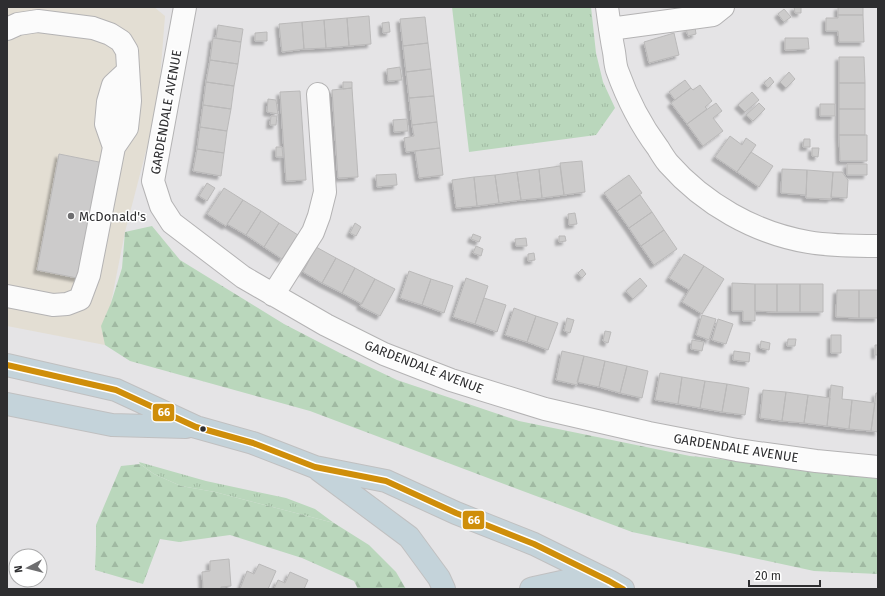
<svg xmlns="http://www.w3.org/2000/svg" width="885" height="596" viewBox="0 0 885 596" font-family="'Fira Sans',sans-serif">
<defs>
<pattern id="grass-tufts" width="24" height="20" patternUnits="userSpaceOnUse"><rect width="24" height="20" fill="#bad7bc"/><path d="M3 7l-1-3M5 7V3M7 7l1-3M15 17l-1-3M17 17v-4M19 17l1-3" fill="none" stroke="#a0b9a2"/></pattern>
<pattern id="forest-firs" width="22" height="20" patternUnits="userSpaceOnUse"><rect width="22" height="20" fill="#bad7bc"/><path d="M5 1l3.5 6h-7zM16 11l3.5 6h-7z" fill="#a0b9a2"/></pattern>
<filter id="shadow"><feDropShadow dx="-3.5" dy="3.5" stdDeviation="1" flood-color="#0004"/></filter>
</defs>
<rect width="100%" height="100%" fill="#e5e4e6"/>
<path fill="#e3ded3" d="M7,7h147l11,9 -7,89 -33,127 -14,71 -6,42 -98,-19z"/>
<path fill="url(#grass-tufts)" d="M452,7h139l5,46 7,29 12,26 -19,27 -127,17z
M139,462l67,19 80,17 29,11 19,14 -42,-11 -77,-20 -34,-6 -27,-12 -14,-10z"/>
<path fill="url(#forest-firs)" d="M152,226l28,34 104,64 56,29 57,27 122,41 171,35 118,12 70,6v100l-64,-3 -182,-39 -322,-121 -180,-50 -25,-16 -4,-19 10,-23 11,-35 3,-36z
M140,464l14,10 27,12 34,6 77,20 42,11 35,22 27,27 10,17h-48l-4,-8 -52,-23 -72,-23 -51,7 -19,-3 -17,45 -48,-14 1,-24v-21l25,-59z"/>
<path fill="#cccbcb" stroke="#bab9b9" filter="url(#shadow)" d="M794,7h7v6h-6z
M838,7h25v8h-25z
M784,9l7,8 -7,5 -6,-8z
M838,15h25l1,27h-25l-1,-11h-12v-13h12z
M369,16l2,28 -22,2 -2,-28z
M425,17l3,26 -25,3 -3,-27z
M347,18l2,28 -23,2 -2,-28z
M324,20l2,28 -22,1 -2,-27z
M302,22l2,27 -22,3 -3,-28z
M389,22l1,10 -7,1 -1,-10z
M218,25l25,4 -2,13 -25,-4z
M695,27l1,7 -8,2 -2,-7z
M267,32v9h-12v-8z
M674,33l5,22 -30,8 -5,-21z
M213,38l28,4 -3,22 -28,-4z
M785,38h23l1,11 -24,1z
M428,43l3,26 -25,3 -3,-26z
M839,57h25l1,26h-26z
M210,60l28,4 -4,22 -28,-4z
M400,67l2,13 -14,1 -1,-12z
M431,69l3,27 -25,2 -3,-26z
M789,72l6,7 -9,9 -6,-6z
M770,77l4,5 -6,6 -4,-5z
M685,80l6,8 -16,12 -6,-8z
M206,82l28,4 -3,23 -28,-4z
M343,82h9v6l-9,1z
M839,83h26v26h-26z
M700,85l12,16 -7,6 2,2 -20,15 -16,-21 20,-15 2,2z
M352,88l6,89 -20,1 -6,-88z
M300,91l6,89 -20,1 -6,-89z
M752,92l7,8 -14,12 -7,-7z
M434,96l3,26 -25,3 -3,-27z
M268,99l8,1 2,14 -11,-2z
M716,103l6,8 -9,7 10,13 -20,15 -16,-22z
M759,103l6,6 -12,12 -7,-6z
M820,104h15v12h-15z
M203,105l28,4 -4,22 -27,-4z
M839,109h26v26h-26z
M271,116h6l-1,9h-6z
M407,119l1,12 -14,1 -1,-12z
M437,122l3,26 -34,4 -2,-14 10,-2 -2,-11z
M200,127l27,4 -3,22 -27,-4z
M839,135h28v26h-27z
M730,136l12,9 4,-7 10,7 -19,27 -22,-15z
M804,139h6v8h-7z
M276,147h6l1,10h-7z
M440,148l3,27 -24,3 -4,-27z
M812,148h7l-1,9 -6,-1z
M197,149l27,4 -3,23 -28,-5z
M751,152l22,14 -14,21 -22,-15z
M59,154l45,9 -22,116 -45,-9z
M582,161l3,31 -21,3 -4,-32z
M847,164h20v11h-20z
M560,166l4,29 -22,3 -3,-29z
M539,169l3,29 -21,2 -4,-28z
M782,169l25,1 -1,25 -25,-2z
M807,170l26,2 -2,27 -25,-1z
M517,172l4,28 -22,3 -4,-28z
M833,172h9l6,8 -1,18 -16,-1z
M396,174l1,11 -20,2 -1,-12z
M495,175l4,28 -22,3 -3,-29z
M629,175l13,18 -25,18 -13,-18z
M474,177l3,29 -21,2 -4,-28z
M207,183l8,5 -8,13 -8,-5z
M224,188l19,12 -17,26 -19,-12z
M640,195l12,17 -23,16 -12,-17z
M243,200l18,11 -15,24 -19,-11z
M261,211l18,12 -15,24 -18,-12z
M652,212l12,18 -23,16 -12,-18z
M575,213l2,11 -8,1 -1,-11z
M279,223l19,12 -16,24 -18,-12z
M355,223l6,4 -5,9 -6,-3z
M664,230l13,19 -23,16 -13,-19z
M473,234l8,3 -2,5 -8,-3z
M559,236h6l1,5 -7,1z
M526,238l1,8h-11l-1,-7z
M476,246l7,3 -2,7 -8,-3z
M316,247l20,11 -14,25 -19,-11z
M534,253l1,7 -7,1v-7z
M684,254l20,12 -15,24 -20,-12z
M336,258l19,10 -13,25 -20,-10z
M704,266l20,13 -22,35 -20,-12z
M355,268l20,11 -13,25 -20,-11z
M582,269l4,5 -4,4 -4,-5z
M409,271l22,8 -9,26 -22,-7z
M466,278l22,8 -13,38 -22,-7z
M640,278l7,8 -14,13 -7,-8z
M375,279l20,10 -15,27 -20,-10z
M431,279l22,7 -9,27 -22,-8z
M732,283l23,1v37h-12v-10h-11z
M755,284h22v28l-22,-1z
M777,284h23v28h-23z
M800,284h23v28h-23z
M837,290h22v28l-23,-1z
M859,290h19v28h-19z
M484,298l22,7 -9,27 -22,-8z
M514,308l22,8 -9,26 -22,-7z
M702,315l14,4 -7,21 -13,-5z
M536,316l22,7 -10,27 -21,-8z
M567,318l7,2 -4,13 -6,-2z
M718,319l15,5 -7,20 -14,-4z
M605,331l6,1 -3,11 -5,-2z
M831,335h10v18h-10z
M788,339h8l-1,7h-8z
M692,340l12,2 -2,9 -11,-2z
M761,341l9,2 -1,7 -9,-2z
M875,345h3v10h-3z
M562,351l22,5 -7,29 -21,-5z
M734,351l16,2 -1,9 -16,-2z
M584,356l21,5 -6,26 -22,-5z
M605,361l22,5 -7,27 -21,-6z
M627,366l21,5 -6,27 -22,-5z
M660,373l22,4 -4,27 -23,-4z
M682,377l23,4 -5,27 -22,-4z
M705,381l22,3 -5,28 -22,-4z
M727,384l22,4 -4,27 -23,-3z
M831,385l12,2 -1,12 10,1 -3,29 -22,-3z
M763,390l23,2 -4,29 -22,-3z
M786,392l22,3 -4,28 -22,-2z
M876,393h2v39l-7,-1z
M808,395l22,3 -3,28 -23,-3z
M852,400l23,3 -4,28 -22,-2z
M229,559l2,27 -10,1v2h-18l-1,-17 8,-1v-10z
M259,564l17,7 -8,18h-28l7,-18 7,3z
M290,572l18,8 -4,9h-30l4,-9 7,3z"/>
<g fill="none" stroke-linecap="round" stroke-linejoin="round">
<defs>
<path id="minor" d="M185,7l-32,174 8,25 11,17 71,54 83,48 58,29 67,26 94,29 104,24 88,17 79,11 62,6
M607,7c2,15 4,30 7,45 1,6 1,12 3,18 10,28 23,54 41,78 3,5 6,10 10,15 36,41 87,70 140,79 23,4 47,4 70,4
M7,29l11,-5 20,-3 55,7 17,6 11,7 6,10 3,50 -3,27 -13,19 -25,128 -9,24 -13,5 -14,1 -46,-9
M610,29l103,-14 10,-8
M114,147l-8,-23 2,-22 5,-17 15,-14
M273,295l40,-63 6,-16 6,-24 -7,-98"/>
<path id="highway" d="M7,365l109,25 80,37 57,16 62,24 71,14 70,32 78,31 75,37 14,8
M7,404l105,21 74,2
M319,470l90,67 30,41 5,11
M531,589l3,-1 32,-7h38"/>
</defs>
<use href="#minor" stroke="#b4b3b4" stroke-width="24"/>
<use href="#highway" stroke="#c0c0c1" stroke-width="24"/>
<use href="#minor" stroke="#fbfbfb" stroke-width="22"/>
<use href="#highway" stroke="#c4d3da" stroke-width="22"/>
<defs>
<path id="bus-1" d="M7,365l109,25 80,37 57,16 62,24 71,14 70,32 78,31 75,37 14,8"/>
</defs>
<use href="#bus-1" stroke="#fff" stroke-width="9"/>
<use href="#bus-1" stroke="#cf8e0a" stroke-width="6"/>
</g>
<circle fill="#6e6e70" stroke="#fff" stroke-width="1.5" cx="71" cy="216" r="4"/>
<circle fill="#2e2e30" stroke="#fff" stroke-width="1.5" cx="203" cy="429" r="3.5"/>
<g text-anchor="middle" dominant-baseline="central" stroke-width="3" stroke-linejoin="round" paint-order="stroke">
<g font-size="13" fill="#2e2e30" stroke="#fff">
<text transform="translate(166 112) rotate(-80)">GARDENDALE AVENUE</text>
<text transform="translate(424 367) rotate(21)">GARDENDALE AVENUE</text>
<text transform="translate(736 448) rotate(9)">GARDENDALE AVENUE</text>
</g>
<g font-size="13" fill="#2e2e30" stroke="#fff" text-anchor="start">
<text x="79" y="216">McDonald's</text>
</g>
</g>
<g stroke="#fff" stroke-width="1.5">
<rect x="152" y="403" width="23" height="19" rx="4" fill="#cf8e0a"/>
<rect x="462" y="510" width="23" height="20" rx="4" fill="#cf8e0a"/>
</g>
<g font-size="11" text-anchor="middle" font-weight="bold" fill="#fff">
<text x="164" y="416">66</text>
<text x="474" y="524">66</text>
</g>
<rect width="885" height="596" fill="none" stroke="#2e2e30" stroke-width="16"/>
<g transform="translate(28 568) rotate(263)"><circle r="19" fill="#ffffff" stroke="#ababac"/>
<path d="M0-3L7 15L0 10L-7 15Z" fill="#6e6e70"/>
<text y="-6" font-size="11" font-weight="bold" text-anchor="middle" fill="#2e2e30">N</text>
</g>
<path d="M749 580v6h71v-6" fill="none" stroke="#2e2e30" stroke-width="2"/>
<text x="755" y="580" font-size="12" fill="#2e2e30" stroke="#ffffff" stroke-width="3" paint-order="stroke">20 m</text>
</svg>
